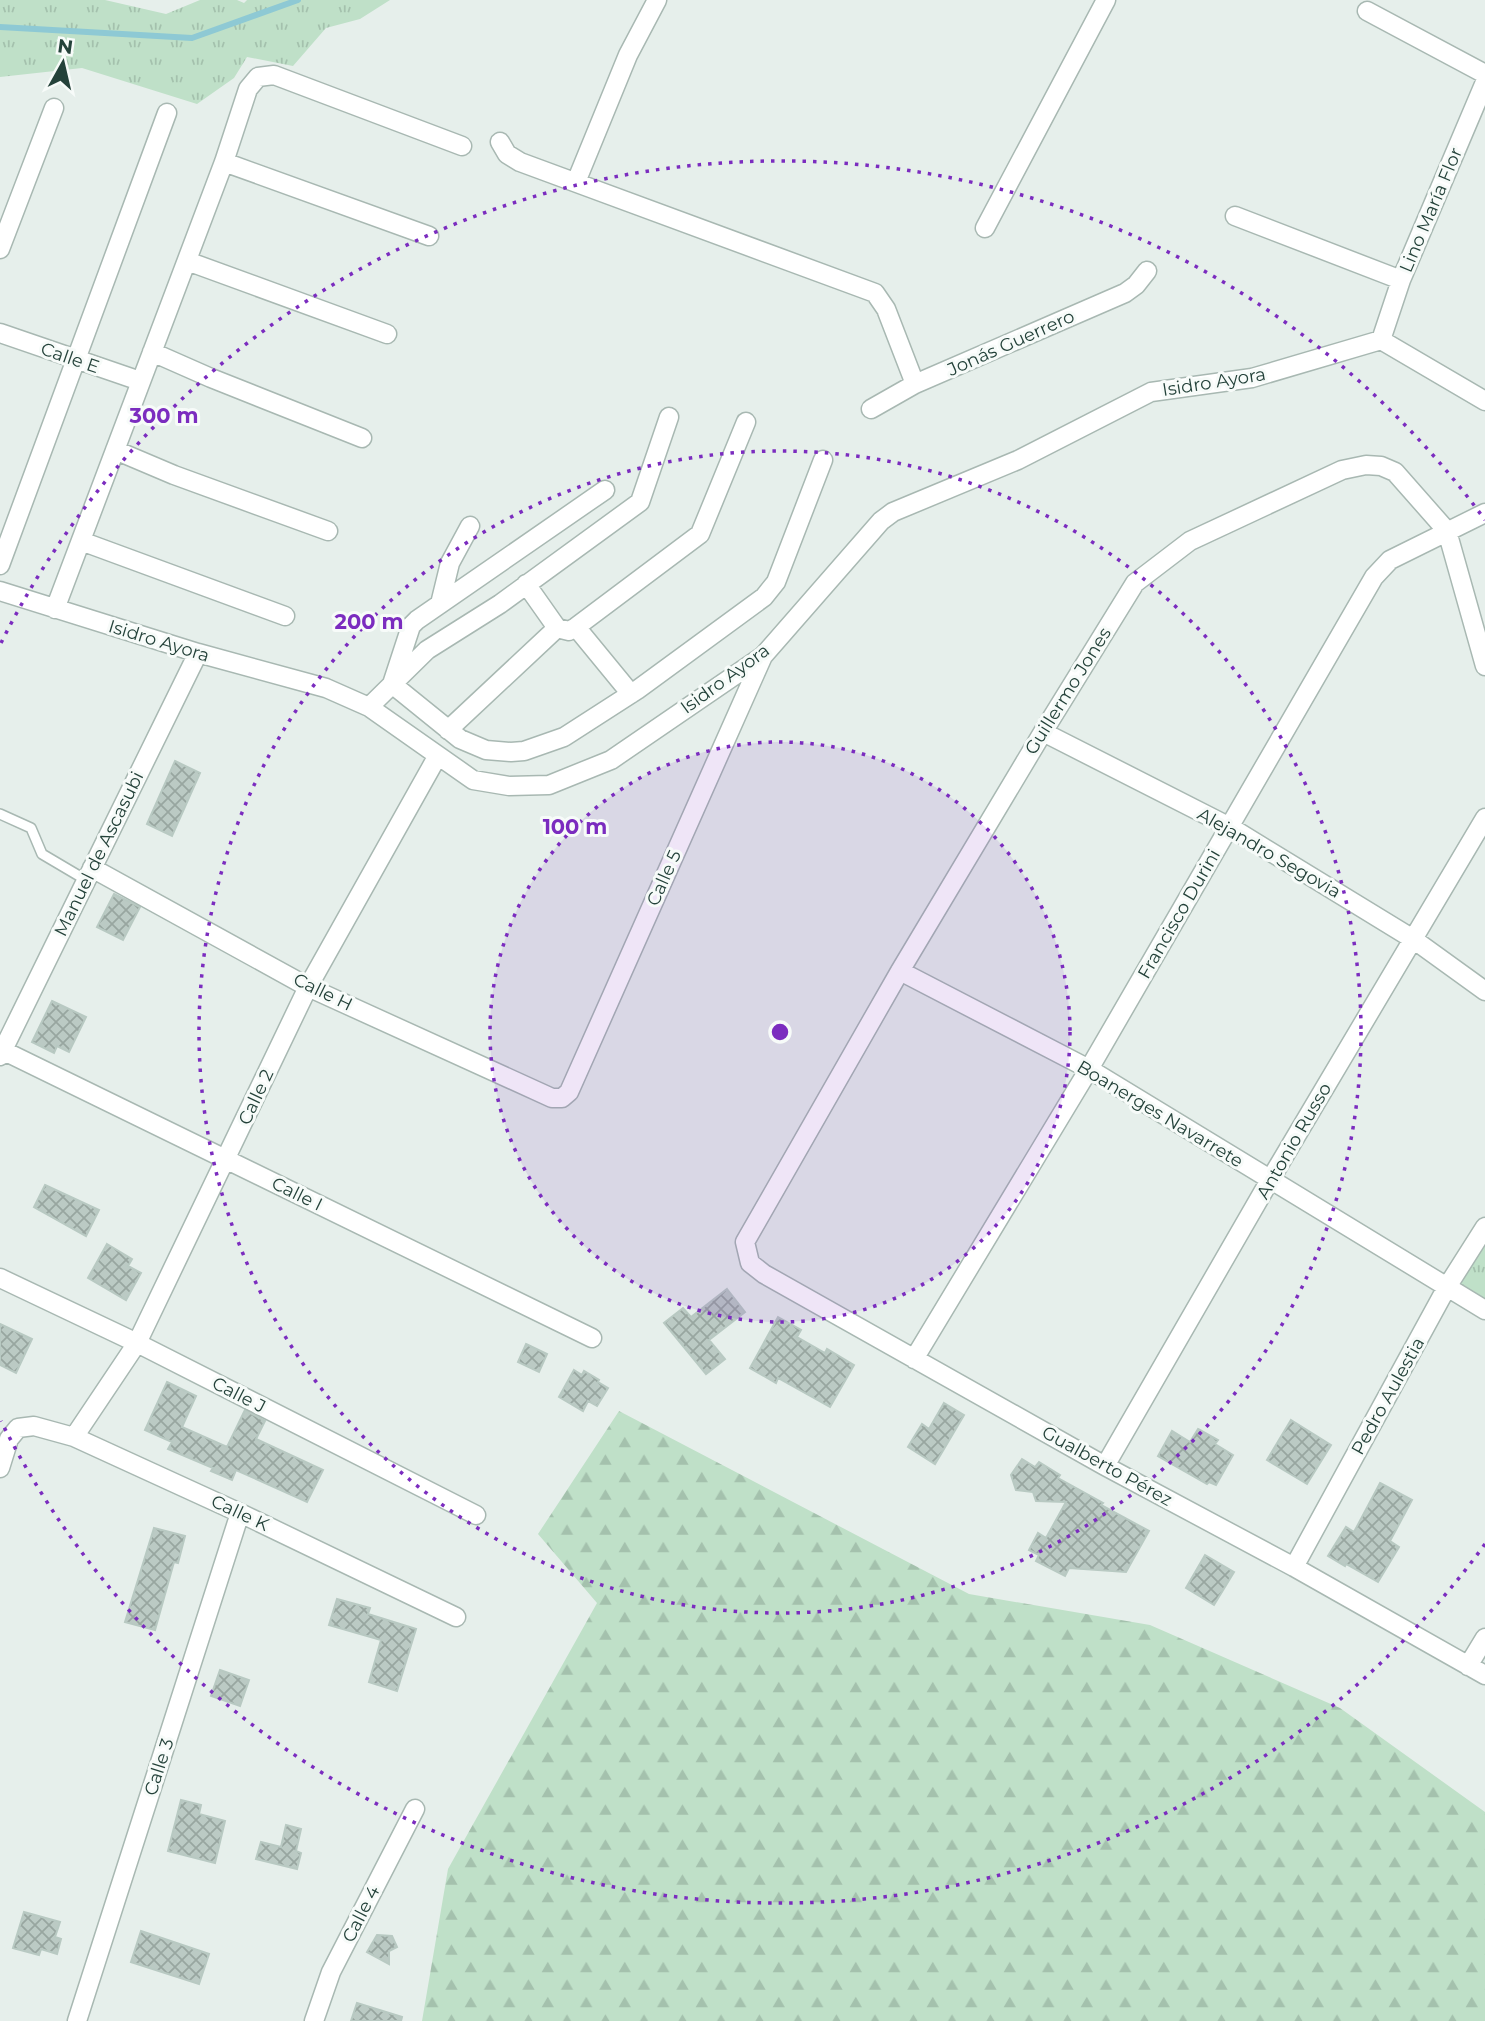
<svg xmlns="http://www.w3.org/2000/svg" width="1485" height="2021" viewBox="0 0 1485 2021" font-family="Montserrat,sans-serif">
<defs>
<pattern id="grass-tufts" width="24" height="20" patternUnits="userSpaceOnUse" patternTransform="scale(1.75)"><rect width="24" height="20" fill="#bfe0c8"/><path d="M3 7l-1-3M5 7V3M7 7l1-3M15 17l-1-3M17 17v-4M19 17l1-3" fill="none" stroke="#a4c1ad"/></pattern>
<pattern id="forest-firs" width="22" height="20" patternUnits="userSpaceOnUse" patternTransform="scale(1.75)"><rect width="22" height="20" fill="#bfe0c8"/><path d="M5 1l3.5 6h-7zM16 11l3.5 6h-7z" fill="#a4c1ad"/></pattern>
<pattern id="building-cross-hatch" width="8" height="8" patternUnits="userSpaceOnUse" patternTransform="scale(1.75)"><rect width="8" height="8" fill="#bbcac4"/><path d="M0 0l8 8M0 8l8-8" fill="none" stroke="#98a6a0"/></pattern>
</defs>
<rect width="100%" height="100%" fill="#e6efeb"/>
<path fill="url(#grass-tufts)" d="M0,0h105l61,14 34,-14h37l7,3 3,-3h143l-30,19 -34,9 -33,38 -46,-9 -13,21 -37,26 -115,-36 -82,9z
M1485,1227v81l-38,-21z"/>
<path fill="url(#forest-firs)" d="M619,1411l350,183 181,31 190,83 145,104v209h-1063l26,-152 149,-266 -59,-69z"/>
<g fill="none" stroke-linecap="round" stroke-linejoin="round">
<path stroke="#8ec9d4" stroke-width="6" d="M0,27l192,11 106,-38"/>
</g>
<path fill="url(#building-cross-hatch)" stroke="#b8c9c2" stroke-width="2" d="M175,761l25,12 -28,63 -25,-12z
M114,894l26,13 -17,33 -26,-13z
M52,1001l34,16 -17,35 -12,-6 -3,7 -22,-11z
M45,1185l54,25 -13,26 -52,-29z
M107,1244l25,15 -4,7 13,7 -15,27 -38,-22z
M727,1289l18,23 -36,28 16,19 -19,15 -42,-51 19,-15 8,9z
M778,1317l23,13 -4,7 28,16 2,-4 27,16 -24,42 -52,-29 -2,5 -26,-15z
M0,1324l32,15 -16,34 -16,-8z
M526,1344l21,10 -8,18 -21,-10z
M574,1370l8,5 2,-4 15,9 -1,2 10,6 -11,18 -9,-5 -5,10 -24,-14z
M167,1382l29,14 -14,31 45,20 18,-37 20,11 -9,18 67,31 -16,32 -71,-32 -4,10 -21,-9 2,-3 -45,-19 4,-7 -27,-12z
M944,1403l20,12 -29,49 -27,-17 14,-23 7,5z
M1291,1420l40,25 -24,39 -40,-24z
M1198,1429l20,11 -3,4 18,11 -17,30 -7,-3 -2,2 -49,-28 14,-25 18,11z
M1022,1459l13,8 4,-5 21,13 -2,3 45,25 -2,2 48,26 -23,41 -57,-4 -4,8 -29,-15 3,-6 -10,-5 9,-17 8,5 20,-36 -30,-1 -3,-9 -17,-2 -5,-15z
M1380,1483l32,17 -22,41 9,6 -21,35 -32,-18 -1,2 -17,-10 18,-29 8,5z
M154,1528l31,8 -7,27 -4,-1 -19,68 -30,-8z
M1205,1555l29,17 -20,33 -28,-17z
M337,1599l33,9 -2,6 48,15 -19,62 -28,-9 12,-42 -52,-15z
M220,1670l29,10 -9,26 -29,-10z
M181,1800l20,5 -2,9 26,7 -10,42 -47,-12z
M286,1825l15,4 -5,22 5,2 -4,16 -41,-10 5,-17 20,5z
M24,1912l36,10 -5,15 6,2 -4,15 -16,-5 -2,6 -26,-7z
M141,1931l68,23 -10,30 -68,-22z
M377,1935l15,1 5,11 -8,4v13l-22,-12z
M357,2003l45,14 -1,4h-50z"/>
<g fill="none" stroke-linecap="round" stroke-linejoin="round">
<defs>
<path id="lane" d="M0,814l31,14 11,26 44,26"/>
<path id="street" d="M1367,11l118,63
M500,142l7,12 13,8 355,131 11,16 29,75
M224,162l205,74
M576,182l52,-127 29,-55
M1235,216l166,64
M985,228l121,-228
M0,249l54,-141
M187,261l200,73
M0,333l140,48
M1381,340l20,-60 84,-198
M152,352l59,26 151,60
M871,409l44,-25 210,-91 11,-8 11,-14
M115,450l59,25 154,56
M605,490l-188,130 -6,6 -19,58 68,55 26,11 25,2 13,-1 40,-14 73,-47 127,-93 12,-15 47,-122
M81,541l204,75
M0,565l167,-452
M526,584l31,44 12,3 7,-4 124,-93 46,-112
M0,591l198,62 128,35 43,19 104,73 36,6 40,-1 62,-25 152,-104 118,-135 12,-9 125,-52 133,-68 101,-14 129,-38 104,61
M440,604l10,-41 20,-37
M55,609l169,-447 24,-73 10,-12 16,-2 188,71
M576,627l55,67
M1485,666l-38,-135 -52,-59 -14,-6 -15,-1 -24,5 -152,71 -55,42 -92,149 -143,239 -155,271 5,21 14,11 341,192 189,101 191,108
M369,707l58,-57 73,-46 140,-102 29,-85
M448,730l109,-102
M1043,732l187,95 183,112 72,52
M92,868l216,119 244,111h10l7,-6 194,-436
M900,971l189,98 396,241
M2,1050l590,288
M0,1056l198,-403
M0,1278l137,65 339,172
M914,1359l175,-290 285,-492 16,-17 95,-47
M74,1437l63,-94 171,-356 129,-230
M1105,1466l165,-286 215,-362
M0,1468l9,-29 9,-11 16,-2 40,11 166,76 216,104
M1294,1567l153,-280 38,-60
M1468,1666l17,-28
M77,2021l163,-508
M314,2021l17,-49 84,-163"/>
</defs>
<use href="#lane" stroke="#a8b8b2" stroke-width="12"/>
<use href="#street" stroke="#a8b8b2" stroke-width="21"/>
<use href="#lane" stroke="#fff" stroke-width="9"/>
<use href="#street" stroke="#fff" stroke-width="18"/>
</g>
<circle cx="780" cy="1032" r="290" fill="#7b2cbf" fill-opacity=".12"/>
<g fill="none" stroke="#7b2cbf" stroke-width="3.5" stroke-dasharray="3.5 7">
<circle cx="780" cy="1032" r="290"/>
<circle cx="780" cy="1032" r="581"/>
<path d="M1485 1544A871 871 0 0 1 1 1421M1 643A871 871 0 0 1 1485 520"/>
</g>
<g text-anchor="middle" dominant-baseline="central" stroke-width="6" stroke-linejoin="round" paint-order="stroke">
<g font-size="18" fill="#24423a" stroke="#f7fbf9">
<text transform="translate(1431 210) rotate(-67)">Lino María Flor</text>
<text transform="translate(1011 343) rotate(-24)">Jonás Guerrero</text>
<text transform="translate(70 358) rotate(19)">Calle E</text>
<text transform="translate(1214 382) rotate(-9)">Isidro Ayora</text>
<text transform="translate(159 641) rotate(17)">Isidro Ayora</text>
<text transform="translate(725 679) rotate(-36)">Isidro Ayora</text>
<text transform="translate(1068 691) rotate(-58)">Guillermo Jones</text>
<text transform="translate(1269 853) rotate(30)">Alejandro Segovia</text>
<text transform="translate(99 854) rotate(-64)">Manuel de Ascasubi</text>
<text transform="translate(664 878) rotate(-66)">Calle 5</text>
<text transform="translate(1179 914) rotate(-60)">Francisco Durini</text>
<text transform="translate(323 992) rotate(26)">Calle H</text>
<text transform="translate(256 1097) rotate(-65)">Calle 2</text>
<text transform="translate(1160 1114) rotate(31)">Boanerges Navarrete</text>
<text transform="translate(1294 1141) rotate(-60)">Antonio Russo</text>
<text transform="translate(297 1194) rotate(26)">Calle I</text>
<text transform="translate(239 1395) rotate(27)">Calle J</text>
<text transform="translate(1388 1396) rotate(-61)">Pedro Aulestia</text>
<text transform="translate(1107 1466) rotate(29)">Gualberto Pérez</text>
<text transform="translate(240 1513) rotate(25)">Calle K</text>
<text transform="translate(159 1767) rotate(-72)">Calle 3</text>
<text transform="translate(361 1914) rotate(-63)">Calle 4</text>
</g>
</g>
<circle cx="780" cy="1032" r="10" fill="#7b2cbf" stroke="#f7fbf9" stroke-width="3.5"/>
<g font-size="21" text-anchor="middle" font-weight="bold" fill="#7b2cbf" stroke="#f7fbf9" stroke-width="6" stroke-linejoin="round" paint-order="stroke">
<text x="164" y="423">300 m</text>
<text x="369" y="629">200 m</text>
<text x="575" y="834">100 m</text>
</g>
<g transform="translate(63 63) rotate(8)" stroke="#f7fbf9" stroke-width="5" paint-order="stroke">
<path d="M0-5L12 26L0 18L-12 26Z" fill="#24423a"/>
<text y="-10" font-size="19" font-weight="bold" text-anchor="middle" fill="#24423a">N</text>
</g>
</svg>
